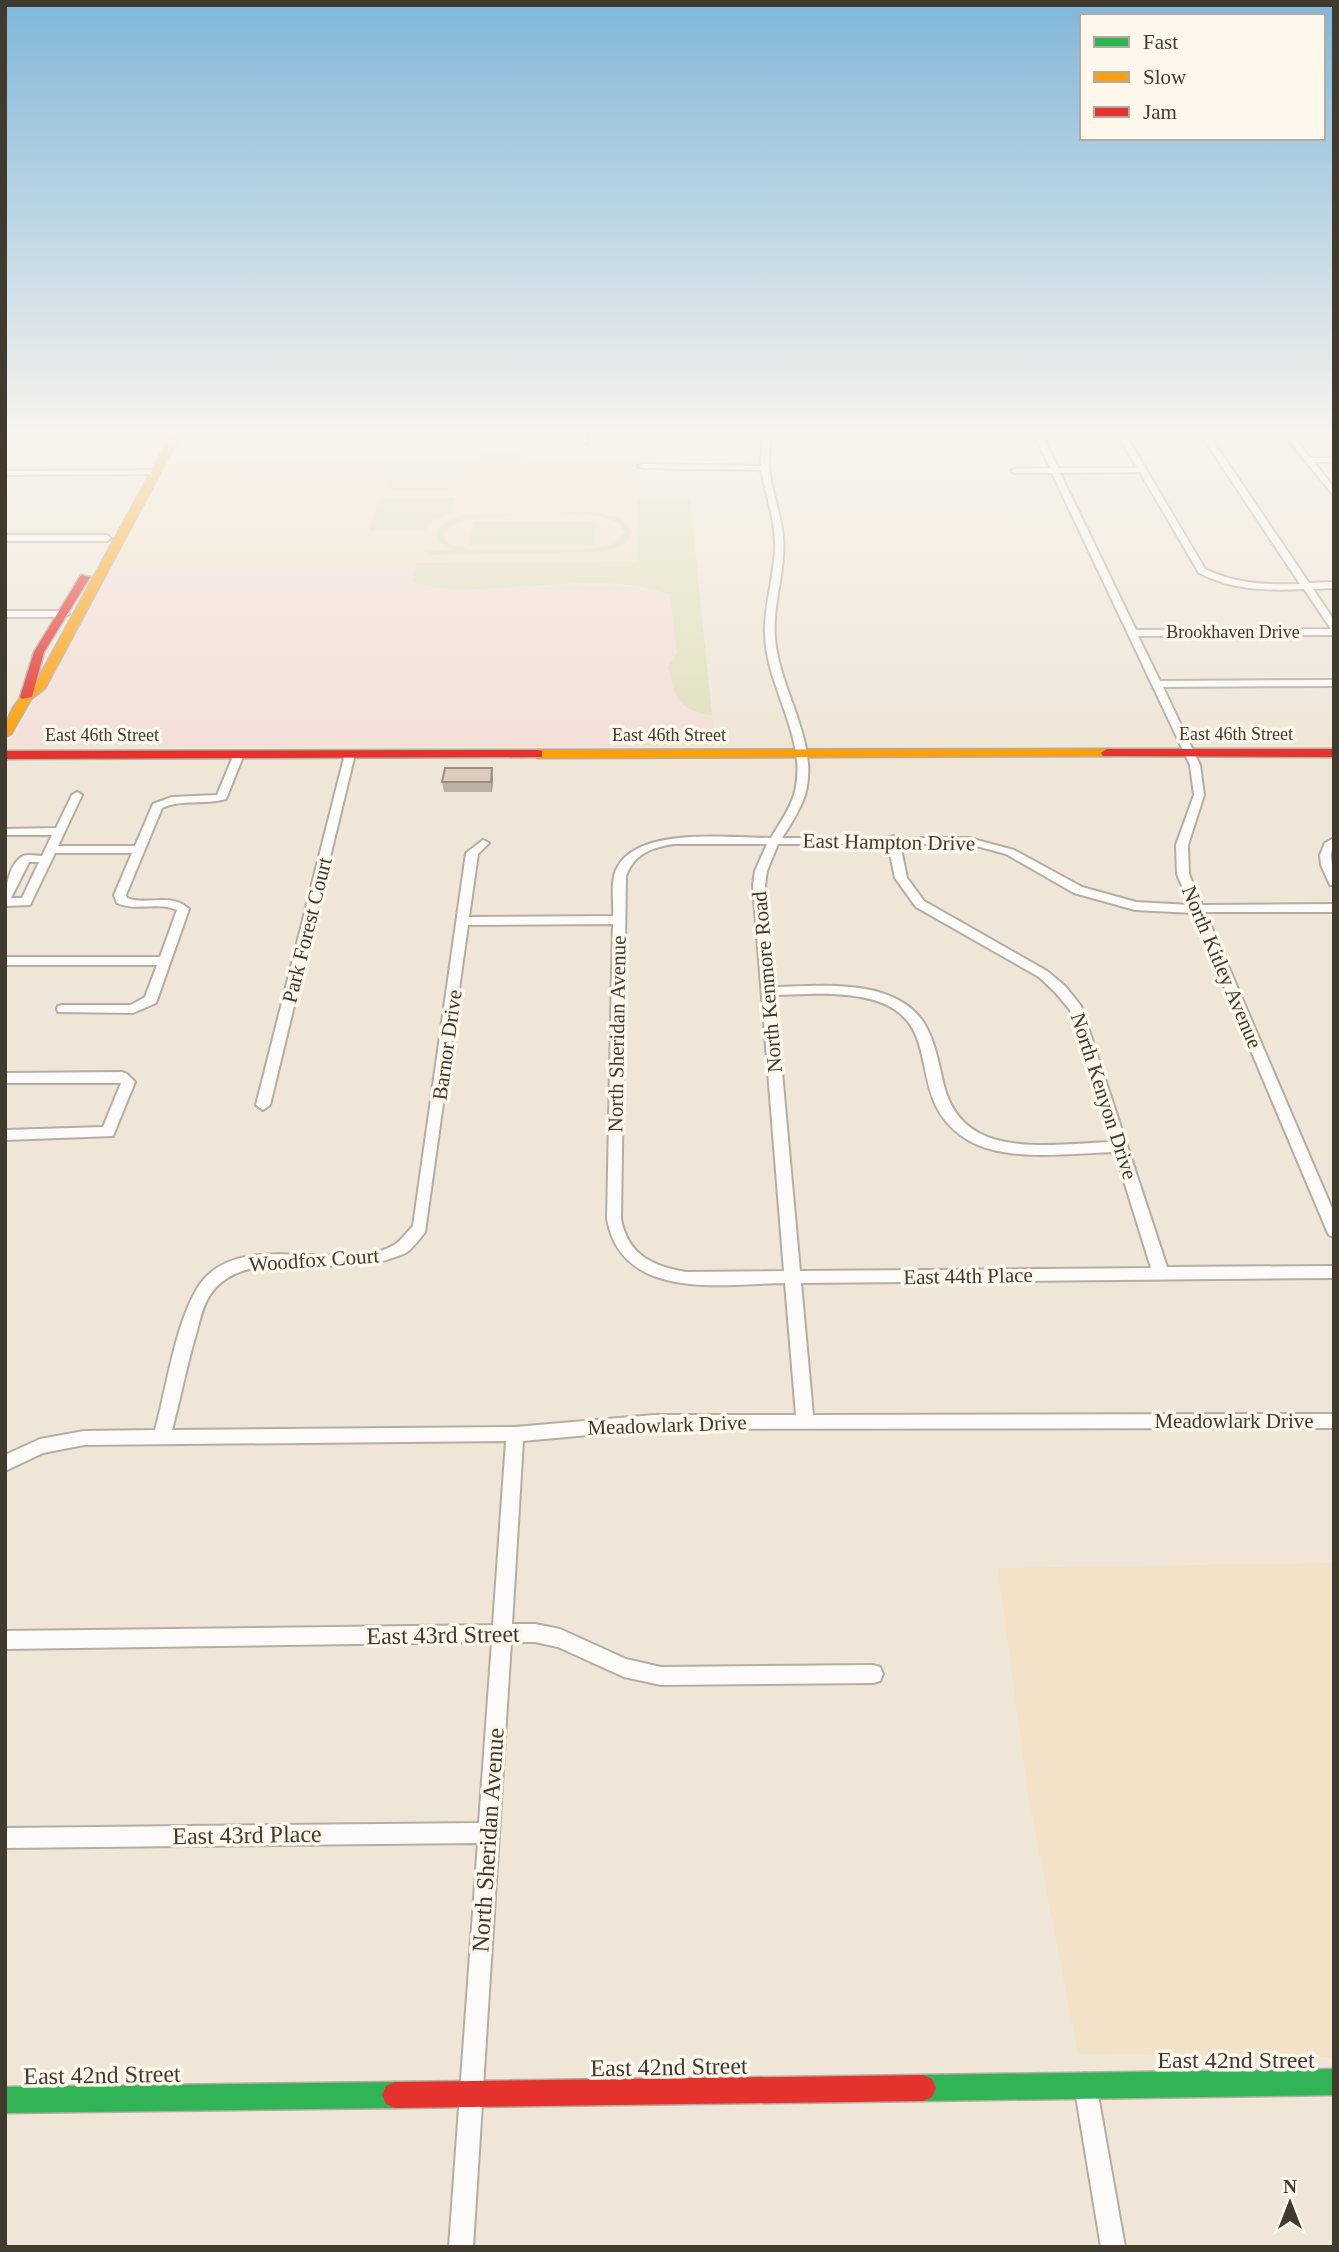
<svg xmlns="http://www.w3.org/2000/svg" width="1339" height="2252" viewBox="0 0 1339 2252" font-family="'Times New Roman',serif">
<rect width="100%" height="100%" fill="#efe6d7"/>
<path fill="#f2dfd8" d="M417,563l-5,19 36,7 148,-4 55,2 20,9 21,116 20,3 3,31h-706l104,-180z"/>
<path fill="#f1e2c8" d="M183,440l455,1 -1,121 -524,4z
M1334,1563v494l-256,-3 -50,-261 -30,-225z"/>
<path fill="#e1e0be" fill-rule="evenodd" d="M481,452l42,2 1,4c-10,17 -38,14 -55,10z
M391,475h66l-4,15h-67z
M386,497h70l-3,15 -23,10 -4,8 -57,1 9,-31z
M638,499h52l22,216c-34,-4 -37,-18 -44,-48l9,-14 -7,-58c-60,-25 -155,-3 -221,-6 -12,-1 -25,-4 -37,-7l5,-19 220,-1z
M594,512l26,6 12,12c-2,16 -20,20 -34,22l-170,3 1,-4 22,-1 -14,-10v-9l10,-9 17,-7zM600,516l18,7 7,10 -13,12 -29,5h-113l-21,-6 -6,-8c8,-28 130,-23 157,-20z
M474,521h122l-1,24h-126z"/>
<g fill="none" stroke-linecap="round" stroke-linejoin="round">
<defs>
<path id="street" d="M580,432h8l-1,11 -7,-2z
M766,432h8c-15,35 6,69 9,105 3,34 -11,67 -8,101 4,52 45,105 30,157 -5,15 -14,29 -23,43h106l5,-2 5,2h71l45,12 68,37 54,15 54,3 -13,-31 -1,-29 18,-50 -4,-30 -138,-292h-37l-4,-2 4,-2 35,-1 -17,-36h8l17,36h79l-21,-36h8l81,137c31,15 62,16 95,15l-101,-152h8l102,151 25,-1v6l-21,1 21,31v15l-196,1 22,45 174,-1v6l-171,1 37,78 4,30 -16,50 1,29 13,31 132,-1v8h-129l129,301v24l-5,-2 -2,-4 -134,-318 -58,-3 -61,-17 -68,-39 -37,-10h-69l7,34 17,23 123,70 18,15 16,20 86,261 167,-1v12l-533,5 12,132 521,-1v14l-680,1 -131,12 -11,183h23l25,5 66,30 35,8 212,-2 7,2 3,7 -3,7 -7,2 -212,2 -37,-8 -66,-30 -23,-5h-24l-38,605h-24l29,-404 -473,5v-20l474,-5 13,-181 -487,7v-18l488,-6 13,-184 -422,4 -41,8 -38,18v-16l35,-16 44,-8 71,-1c12,-43 20,-106 43,-143 40,-62 145,-11 196,-42 7,-4 13,-13 19,-19l53,-373 17,-13 6,3 -11,11 -9,63 144,-1c1,-15 -3,-35 4,-48 21,-42 113,-30 154,-30 8,-14 18,-27 23,-43 16,-54 -28,-107 -29,-161 -1,-29 9,-56 10,-85 1,-27 -9,-53 -14,-79l-119,-2 -4,-2 4,-2 119,2 1,-24zM1140,472l59,101c33,17 68,18 105,16l27,40 -195,1 -76,-157zM674,844h93l-12,27 -2,14 31,386 -98,1c-34,-6 -58,-17 -65,-53l5,-343c8,-22 26,-29 48,-32zM778,844h110l7,34 21,29 123,70 16,15 15,18 42,132c-39,1 -98,10 -133,-9 -24,-13 -33,-34 -38,-60 -4,-18 -8,-35 -17,-50 -30,-46 -104,-37 -150,-36l-9,-102 2,-14zM613,924l-6,295c15,83 116,65 178,64l11,132h-142l-139,12 -343,3c9,-33 15,-67 25,-99 3,-12 6,-26 13,-36 35,-53 129,-15 182,-37 5,-2 11,-3 15,-6 7,-5 13,-14 18,-20l43,-307zM808,994c167,-5 78,97 160,146 39,23 103,13 147,12l36,116 -351,3 -25,-276z
M1282,432h8l20,26h24v4h-20l20,26v8z
M159,470v4h-3l-151,1v-4z
M5,535h102l4,3 -4,3h-102z
M5,611h59l5,3 -5,3h-59z
M239,751l5,3 -18,45c-21,6 -45,0 -64,9l-36,87 1,3c20,8 44,-6 62,11l-33,94 -23,10 -75,-1 -1,-3 1,-3 5,-1h68l14,-8 12,-32h-152v-8h155l17,-47c-19,-9 -41,2 -60,-7l-3,-8 18,-42h-77l-25,52 -25,1c0,-15 3,-38 15,-48 5,-5 16,-2 22,-2l10,-21h-47v-6l51,-1 16,-33 5,-3 5,3 -24,51h77l18,-42 19,-7 45,-2 17,-41zM29,862h10l-17,36h-11z
M350,751l5,3 -85,351 -7,5 -7,-5 89,-351z
M1334,838l-3,17 3,30h-4l-9,-20 -1,-10 5,-12z
M122,1072l5,2 8,8 -22,54 -108,4v-10l98,-3 18,-44h-116v-10z
M1085,2073l8,3 3,8 29,163h-24l-27,-163 3,-8z"/>
<path id="fast" d="M1334,2069v26l-411,6 -9,-4 -4,-9 4,-9 9,-4z
M395,2082l9,4 4,9 -4,9 -9,4 -390,5v-26z"/>
<path id="slow" d="M173,432h9l-137,256 -14,11 -20,35 -6,3c0,-21 12,-39 29,-51z
M1107,749l6,4 -2,3 -573,2 -6,-4 6,-4z"/>
<path id="jam" d="M81,575l9,2 -46,75 -12,45 -10,2 -2,-2 14,-45z
M1107,749h227v8l-231,-1 -2,-3z
M538,750l4,1v6l-537,2v-8z
M923,2075l9,4 4,9 -4,9 -9,4 -528,7 -9,-4 -4,-9 4,-9 9,-4z"/>
</defs>
<use href="#street" stroke="#b4ada2" stroke-width="4"/>
<use href="#fast" stroke="#b4ada2" stroke-width="3"/>
<use href="#slow" stroke="#b4ada2" stroke-width="3"/>
<use href="#jam" stroke="#b4ada2" stroke-width="3"/>
<use href="#street" fill="#fdfbf9" fill-rule="evenodd"/>
<use href="#fast" fill="#30b455" fill-rule="evenodd"/>
<use href="#slow" fill="#ff9f0a" fill-rule="evenodd"/>
<use href="#jam" fill="#e5322d" fill-rule="evenodd"/>
</g>
<path fill="#bdb1a4" d="M493,778l-1,14h-48l-2,-10z"/>
<path fill="#9a9086" d="M492,768l1,10 -1,14 -1,-10z"/>
<path fill="#dccebf" stroke="#9a9086" stroke-width="2" d="M445,768h47l-1,14h-49z"/>
<linearGradient id="sky" x2="0" y2="1"><stop stop-color="#80b7da"/><stop offset="0.58" stop-color="#f8f4ed"/><stop offset="1" stop-color="#f8f4ed" stop-opacity="0"/></linearGradient>
<rect width="1339" height="748" fill="url(#sky)"/>
<g text-anchor="middle" dominant-baseline="central" stroke-width="7" stroke-linejoin="round" paint-order="stroke">
<g font-size="18" fill="#403a2f" stroke="#fef7ec">
<text x="1233" y="632">Brookhaven Drive</text>
<text x="1236" y="734">East 46th Street</text>
<text x="102" y="735">East 46th Street</text>
<text x="669" y="735">East 46th Street</text>
</g>
<g font-size="21" fill="#403a2f" stroke="#fef7ec">
<text transform="translate(889 842) rotate(1)">East Hampton Drive</text>
<text transform="translate(307 930) rotate(-76)">Park Forest Court</text>
<text transform="translate(1222 967) rotate(67)">North Kitley Avenue</text>
<text transform="translate(767 982) rotate(-95)">North Kenmore Road</text>
<text transform="translate(617 1034) rotate(-89)">North Sheridan Avenue</text>
<text transform="translate(447 1045) rotate(-82)">Barnor Drive</text>
<text transform="translate(1104 1096) rotate(72)">North Kenyon Drive</text>
<text transform="translate(314 1260) rotate(-4)">Woodfox Court</text>
<text transform="translate(968 1276) rotate(-1)">East 44th Place</text>
<text x="1234" y="1421">Meadowlark Drive</text>
<text transform="translate(667 1425) rotate(-2)">Meadowlark Drive</text>
</g>
<g font-size="24" fill="#403a2f" stroke="#fef7ec">
<text transform="translate(443 1635) rotate(-1)">East 43rd Street</text>
<text transform="translate(247 1835) rotate(-1)">East 43rd Place</text>
<text transform="translate(488 1840) rotate(-86)">North Sheridan Avenue</text>
<text x="1236" y="2060">East 42nd Street</text>
<text transform="translate(669 2067) rotate(-1)">East 42nd Street</text>
<text transform="translate(102 2075) rotate(-1)">East 42nd Street</text>
</g>
</g>
<rect width="1339" height="2252" fill="none" stroke="#403a2f" stroke-width="14"/>
<rect x="1080" y="14" width="245" height="126" fill="#fef7ec" stroke="#b2aba0" stroke-width="2"/>
<rect x="1094" y="37" width="35" height="10" fill="#30b455" stroke="#b2aba0" stroke-width="2"/>
<text x="1143" y="49" font-size="21" fill="#403a2f">Fast</text>
<rect x="1094" y="72" width="35" height="10" fill="#ff9f0a" stroke="#b2aba0" stroke-width="2"/>
<text x="1143" y="84" font-size="21" fill="#403a2f">Slow</text>
<rect x="1094" y="107" width="35" height="10" fill="#e5322d" stroke="#b2aba0" stroke-width="2"/>
<text x="1143" y="119" font-size="21" fill="#403a2f">Jam</text>
<g transform="translate(1290 2203)" stroke="#fef7ec" stroke-width="5" paint-order="stroke">
<path d="M0-5L12 26L0 18L-12 26Z" fill="#403a2f"/>
<text y="-10" font-size="19" font-weight="bold" text-anchor="middle" fill="#403a2f">N</text>
</g>
</svg>
